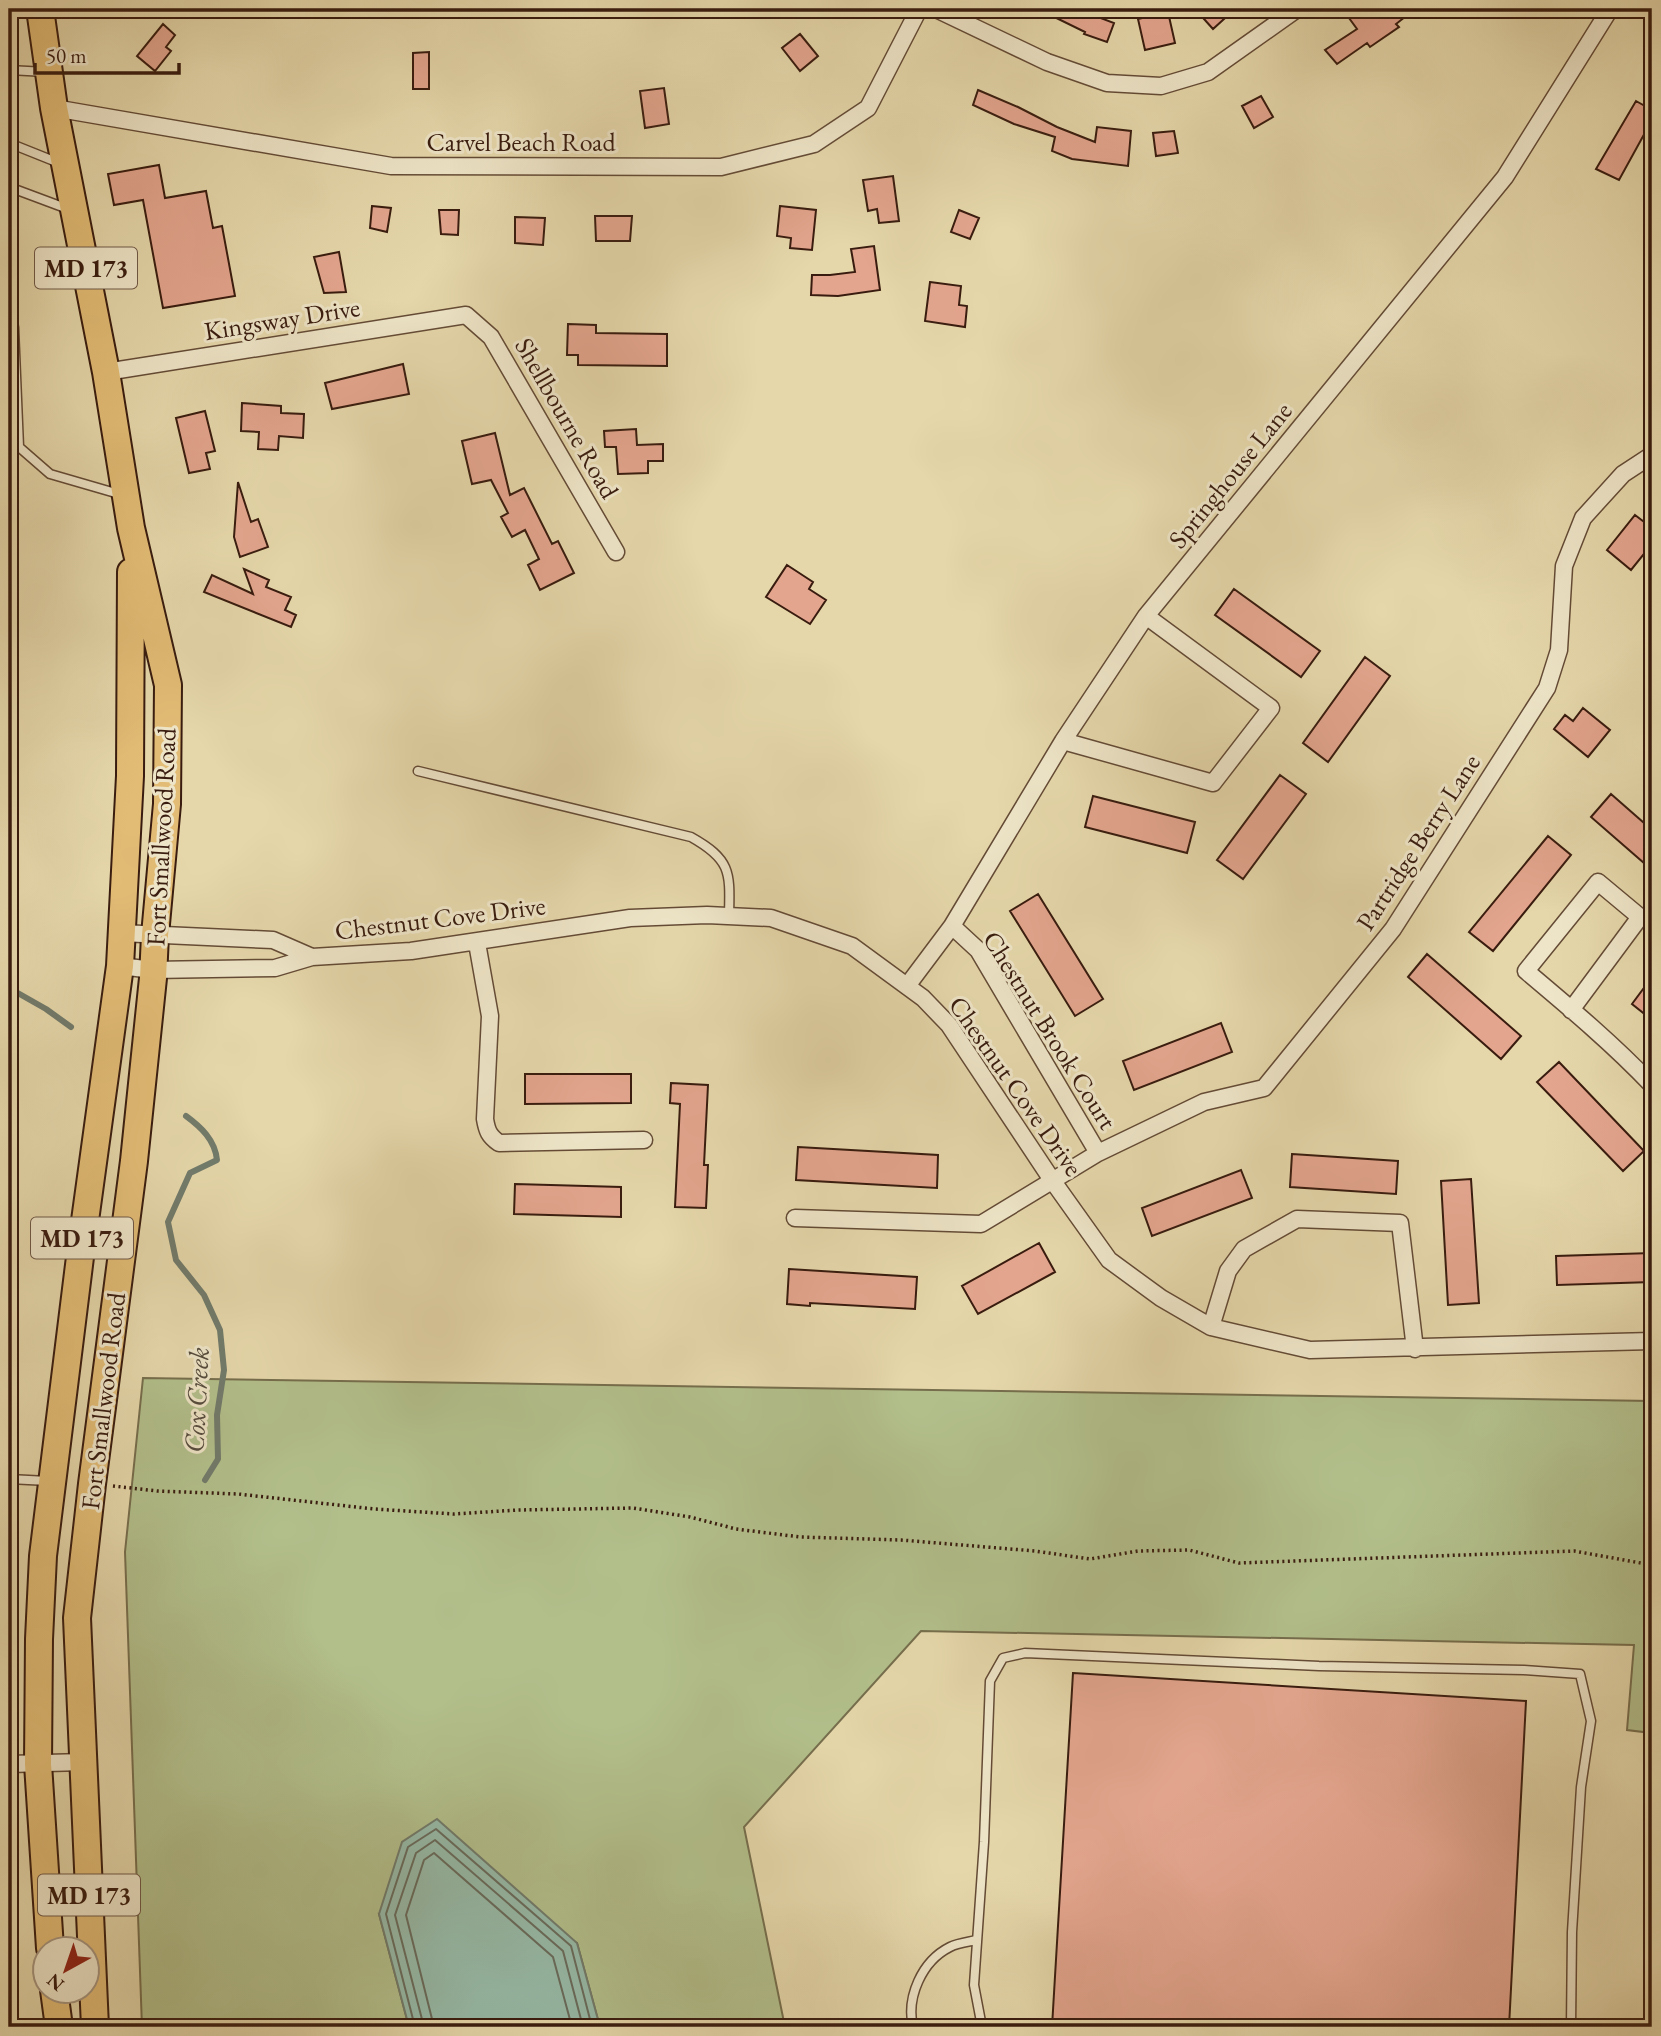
<svg xmlns="http://www.w3.org/2000/svg" width="1661" height="2036" viewBox="0 0 1661 2036" font-family="'EB Garamond',serif">
<rect width="100%" height="100%" fill="#e5d7aa"/>
<filter id="stains"><feTurbulence type="fractalNoise" baseFrequency=".00286" numOctaves="4"/><feColorMatrix values="0 0 0 0 .2 0 0 0 0 .09 0 0 0 0 .02 0 0 0 .5 -.17"/></filter>
<radialGradient id="worn" r=".72"><stop offset=".6" stop-color="#630" stop-opacity="0"/><stop offset="1" stop-color="#630" stop-opacity=".3"/></radialGradient>
<path fill="#b2bf8b" stroke="#766e4d" stroke-width="2" d="M143,1378l1509,23v332l-25,-3 7,-85 -713,-14 -177,196 41,200h-185l-23,-84 -198,-29 30,113h-267l-17,-475z"/>
<path fill="#96baa8" stroke="#717b6b" stroke-width="2" d="M437,1819l140,124 23,84h-191l-30,-113 23,-72z"/>
<g fill="none" stroke-linecap="round" stroke-linejoin="round">
<path stroke="#686b5c" stroke-width="2" d="M415,2027l-29,-113 22,-67 28,-18 135,117 21,81
M424,2027l-29,-112 21,-62 19,-13 128,111 20,76
M434,2027l-28,-112 18,-55 10,-7 119,104 19,70"/>
<path stroke="#717b6b" stroke-width="6" d="M9,988l37,21 25,18
M186,1116c15,11 29,24 31,44l-27,13 -22,49 8,38 28,35 16,35 4,40 -7,45 1,44 -13,21"/>
</g>
<path fill="#e3a58e" stroke="#391c0f" stroke-width="2" d="M1038,9h39l37,14 -7,19 -23,-8 1,-2z
M1195,9h40l-22,20z
M1362,9h53l-19,15 3,3 -29,20 -3,-4 -30,21 -12,-14 32,-21 -8,-11z
M1168,12l7,31 -30,7 -7,-31z
M163,24l12,11 -9,12 5,4 -16,20 -18,-15z
M800,34l18,22 -18,15 -18,-23z
M429,52v37h-16v-36z
M664,88l5,36 -24,4 -5,-37z
M978,90l40,17 39,20 38,15 2,-15 34,4 -3,35 -56,-7 -20,-8 3,-14 -41,-13 -41,-19z
M1261,96l12,21 -19,11 -12,-22z
M1636,101l16,9v10l-33,60 -23,-11z
M1174,131l4,22 -22,3 -3,-23z
M159,165l6,33 41,-7 7,37 9,-2 13,70 -72,12 -20,-108 -29,5 -6,-31z
M893,176l6,45 -20,2 -2,-14 -9,2 -5,-31z
M372,206l19,2 -4,24 -17,-4z
M780,206l36,4 -4,40 -22,-2 1,-10 -14,-2z
M439,210h20l-1,25 -17,-1z
M959,210l20,8 -9,21 -19,-7z
M595,216h37l-2,25h-34z
M515,217l30,1 -2,27 -28,-2z
M874,246l6,44 -42,6 -27,-1 1,-20h18l25,-3 -4,-23z
M339,252l7,40 -22,1 -10,-36z
M930,282l31,4 -2,19 8,1 -2,21 -40,-6z
M568,324l28,1v8l71,1v32l-89,-1v-10h-11z
M403,364l6,30 -77,15 -7,-26z
M242,403l39,3v7l23,1 -1,24 -24,-2 -1,14 -20,-1 1,-17 -18,-1z
M205,411l10,40 -9,2 4,16 -21,4 -13,-55z
M636,429l1,16 26,-1v17h-15v12l-30,1 -2,-27h-11l-1,-16z
M495,433l15,62 14,-7 28,56 6,-3 16,32 -34,17 -12,-25 11,-6 -14,-29 -13,7 -11,-20 7,-4 -17,-33 -19,4 -10,-43z
M238,482l13,40 7,-3 10,28 -28,10 -6,-20z
M1635,515l17,13v16l-21,26 -24,-20z
M787,565l26,17 -4,7 17,11 -16,24 -44,-27z
M244,569l25,11 -3,7 25,10 -6,13 11,5 -5,12 -87,-35 8,-17 41,19z
M1234,589l86,62 -19,26 -86,-62z
M1365,657l25,19 -62,86 -25,-19z
M1583,708l27,22 -22,27 -34,-28 11,-14 8,6z
M1280,775l26,19 -63,85 -26,-19z
M1611,794l41,36v40l-61,-53z
M1093,796l102,26 -8,31 -102,-26z
M1548,836l23,19 -78,96 -24,-19z
M1038,894l65,105 -28,17 -65,-105z
M1427,954l94,82 -20,23 -93,-82z
M1652,977v43l-20,-16z
M1221,1023l11,29 -98,38 -11,-29z
M1559,1062l85,89 -21,20 -86,-89z
M525,1074h106v29l-106,1z
M671,1083l37,2 -4,80h4l-2,43 -31,-1 5,-103 -10,-1z
M798,1147l140,8 -1,33 -141,-8z
M1292,1154l106,7 -2,33 -106,-7z
M1241,1170l11,28 -100,38 -10,-28z
M1471,1179l8,124 -31,2 -7,-124z
M515,1184l106,3v30l-107,-3z
M1039,1243l16,29 -77,42 -16,-28z
M1652,1253v29l-95,3 -1,-29z
M789,1269l128,8 -2,32 -105,-6v3l-23,-2z
M1073,1673l453,28 -17,326h-457z"/>
<g fill="none" stroke-linecap="round" stroke-linejoin="round">
<defs>
<path id="service" d="M9,70l37,2
M9,128l3,16
M9,143l50,20
M9,187l59,22
M9,297l5,31 5,119 31,27 69,20
M418,771l273,66c41,23 39,36 38,79
M9,1479l39,2
M913,2027c-7,-30 9,-66 37,-80 8,-4 18,-5 27,-7
M982,2027l-8,-42 10,-143 6,-161 13,-23 22,-5 294,13 205,4 56,4 11,47 -10,66 -9,145 -1,95"/>
<path id="minor" d="M936,9l111,53 60,21 54,3 47,-14 89,-63
M54,108l337,58 330,1 93,-23 54,-36 51,-99
M106,372l360,-57 25,22 125,215
M1063,741l150,42 58,-75 -125,-92
M121,933l152,7 39,17
M477,943l13,73 -5,103c2,12 4,17 14,24l145,-3
M120,966l33,4 122,-2 37,-11 99,-6 219,-33 77,-3 64,3 81,28 71,52 26,27 103,155 57,80 52,38 50,29 99,23 342,-9
M907,986l45,-60 111,-185 83,-125 359,-439 105,-168
M1571,1010l69,-93 -42,-35 -72,89c44,37 87,73 126,114
M1098,1153l106,-51 60,-14 129,-159 154,-241 12,-38 5,-84 19,-48 40,-44 29,-19
M795,1218l186,6 117,-71 -120,-203 -26,-24
M1211,1327l17,-56 16,-22 53,-30 103,4 15,126
M9,1764l75,-2"/>
<path id="primary" d="M40,9l14,99 52,264 25,156 37,157 -1,119 -12,131 -2,43 -19,183 -42,323 -15,134 18,409
M50,1948l-12,-184 1,-125 4,-83 37,-299 40,-291 10,-190 1,-204
M54,1990l5,37"/>
</defs>
<use href="#service" stroke="#644b36" stroke-width="11"/>
<use href="#minor" stroke="#644b36" stroke-width="19"/>
<use href="#primary" stroke="#391c0f" stroke-width="30"/>
<path stroke="#391c0f" stroke-width="3.5" stroke-dasharray="2 3.5" stroke-linecap="butt" d="M113,1486l44,5 81,3 136,15 80,5 64,-4 115,-2 57,9 46,12 64,8 101,3 134,11 55,8 48,-8 51,-1 50,13 335,-12 78,14"/>
<use href="#service" stroke="#eee5c8" stroke-width="8"/>
<use href="#minor" stroke="#eee5c8" stroke-width="16"/>
<use href="#primary" stroke="#e2bc75" stroke-width="26"/>
</g>
<g text-anchor="middle" dominant-baseline="central" stroke-width="6" stroke-linejoin="round" paint-order="stroke">
<g fill="#eee5c8" stroke="#6f5846" stroke-width="2">
<rect x="35" y="247.5" width="102" height="41" rx="5"/>
<rect x="31" y="1217.5" width="102" height="41" rx="5"/>
<rect x="38" y="1874.5" width="102" height="41" rx="5"/>
</g>
<g font-size="24" font-weight="bold" fill="#391c0f">
<text x="86" y="268">MD 173</text>
<text x="82" y="1238">MD 173</text>
<text x="89" y="1895">MD 173</text>
</g>
<g font-size="26" fill="#391c0f" stroke="#eee5c8">
<text x="521" y="142">Carvel Beach Road</text>
<text transform="translate(282 319) rotate(-9)">Kingsway Drive</text>
<text transform="translate(567 418) rotate(60)">Shellbourne Road</text>
<text transform="translate(1230 475) rotate(-51)">Springhouse Lane</text>
<text transform="translate(161 837) rotate(-87)">Fort Smallwood Road</text>
<text transform="translate(1418 842) rotate(-57)">Partridge Berry Lane</text>
<text transform="translate(440 918) rotate(-7)">Chestnut Cove Drive</text>
<text transform="translate(1050 1030) rotate(58)">Chestnut Brook Court</text>
<text transform="translate(1016 1086) rotate(55)">Chestnut Cove Drive</text>
<text transform="translate(103 1401) rotate(-83)">Fort Smallwood Road</text>
</g>
<g font-size="28" font-style="italic" fill="#554b3d" stroke="#eee5c8">
<text transform="translate(196 1400) rotate(-87)">Cox Creek</text>
</g>
</g>
<rect width="1661" height="2036" fill="none" stroke="#e5d7aa" stroke-width="35"/>
<rect x="10" y="10" width="1640" height="2015" fill="none" stroke="#391c0f" stroke-width="3.5"/>
<rect x="18" y="18" width="1626" height="2001" fill="none" stroke="#391c0f" stroke-width="2"/>
<g transform="translate(66 1970) rotate(220)"><circle r="33" fill="#eee5c8" stroke="#a6957e" stroke-width="2"/>
<path d="M0-5L12 26L0 18L-12 26Z" fill="#8f2418"/>
<text y="-10" font-size="19" font-weight="bold" text-anchor="middle" fill="#391c0f">N</text>
</g>
<path d="M35 63v10h144v-10" fill="none" stroke="#391c0f" stroke-width="3.5"/>
<text x="46" y="63" font-size="21" fill="#391c0f" stroke="#eee5c8" stroke-width="5" paint-order="stroke">50 m</text>
<rect width="100%" height="100%" filter="url(#stains)"/>
<rect width="100%" height="100%" fill="url(#worn)"/>
</svg>
